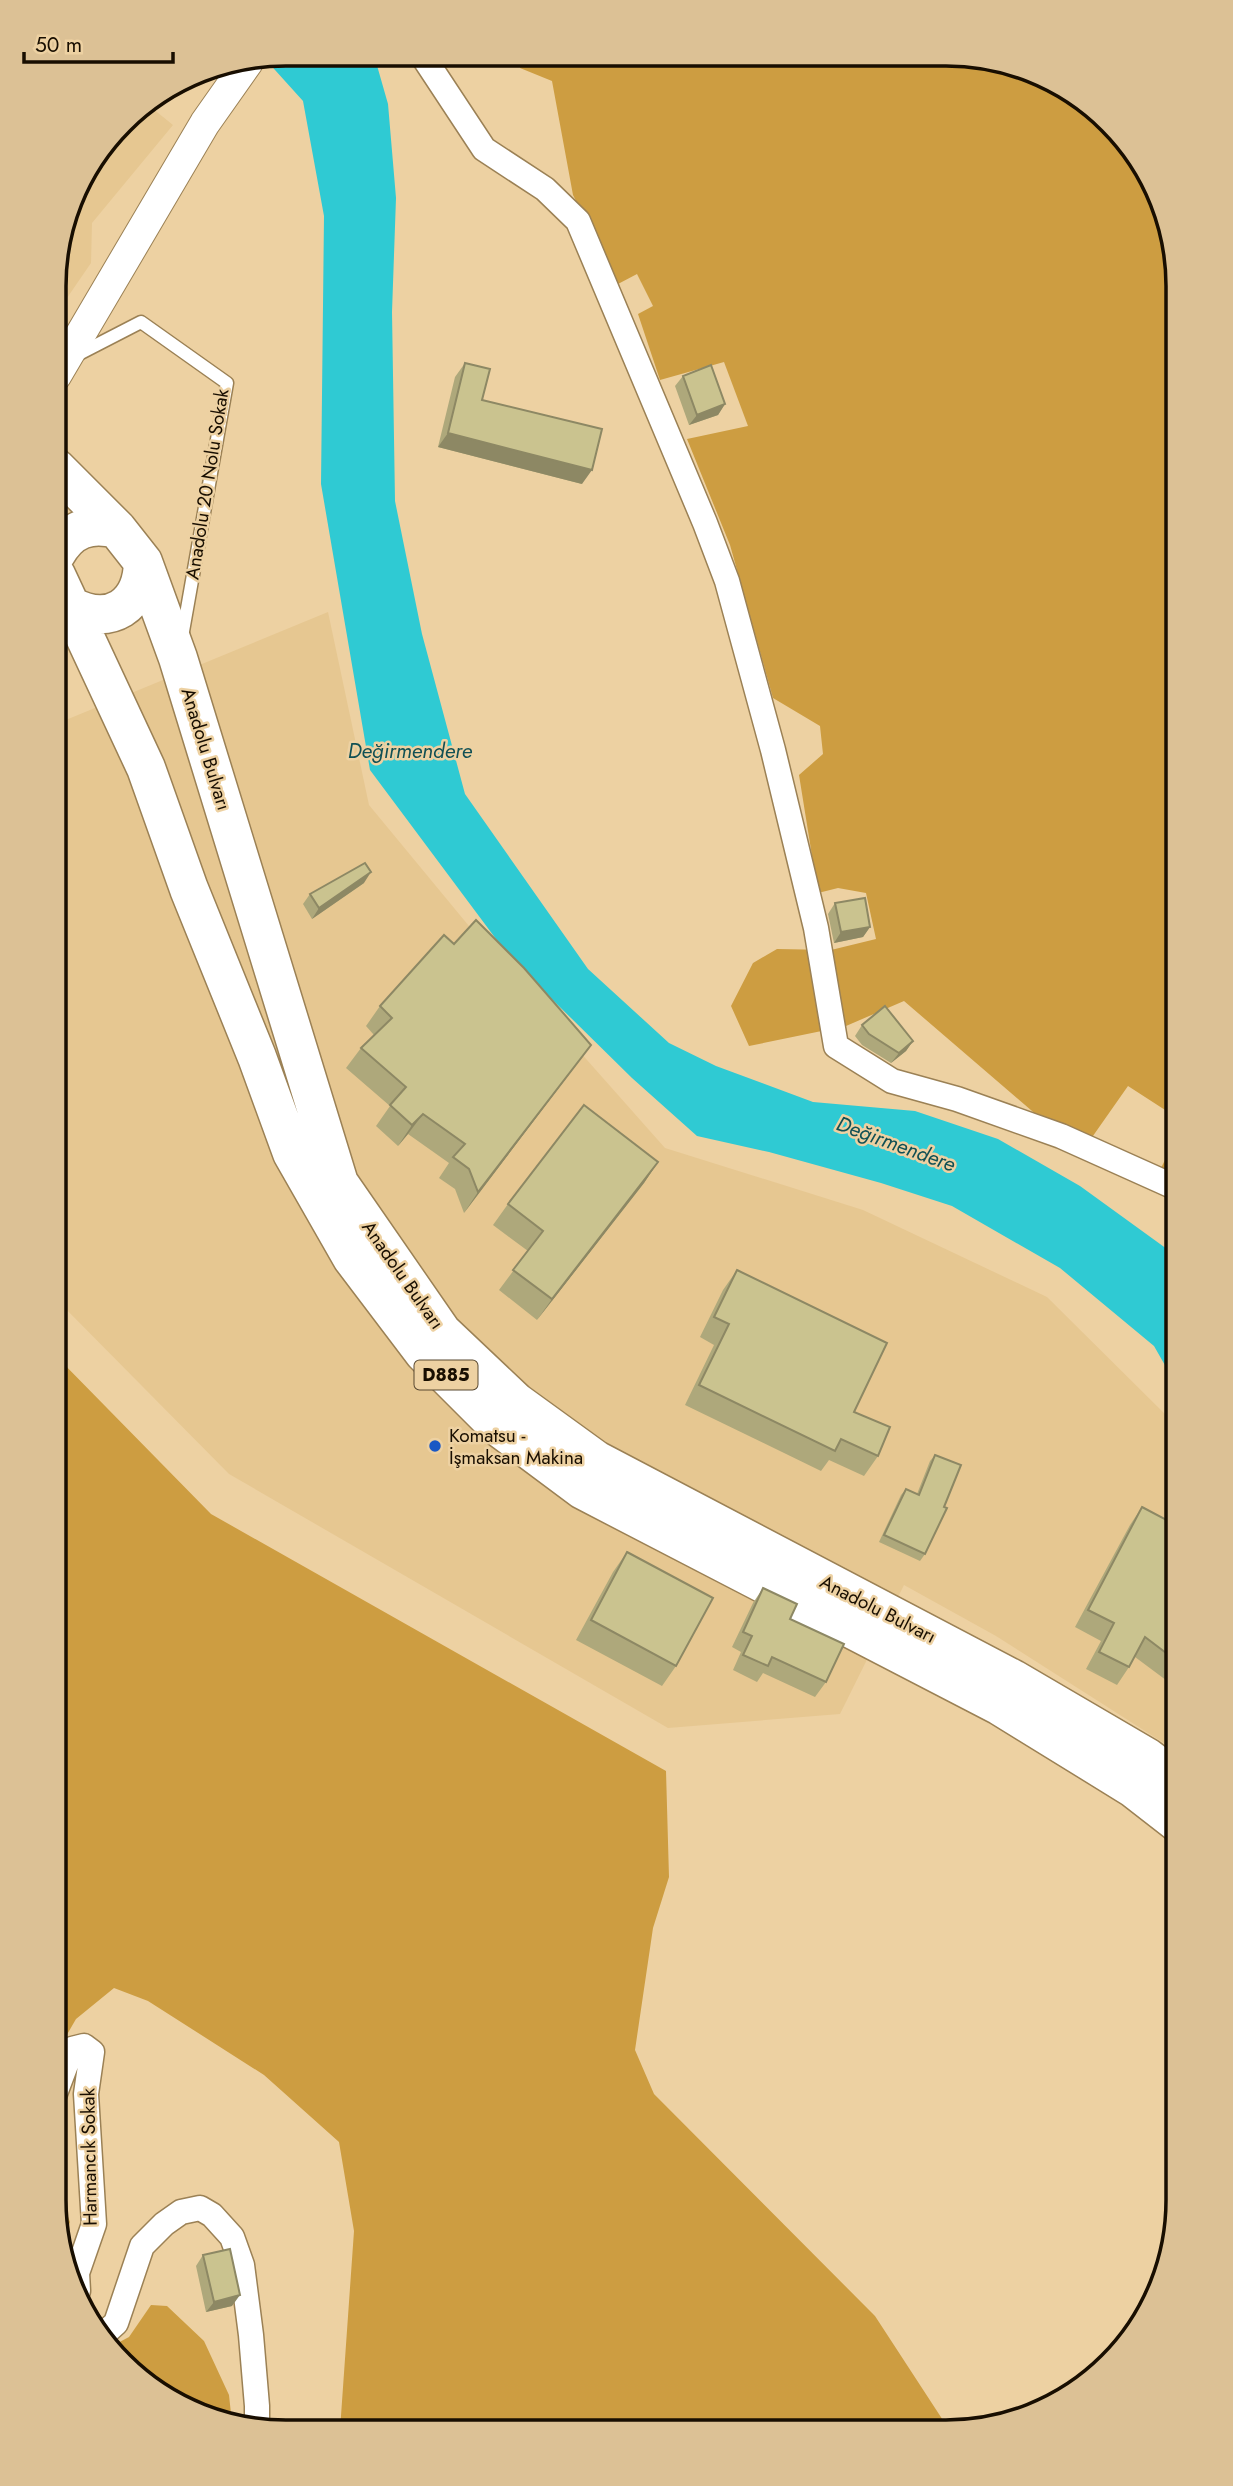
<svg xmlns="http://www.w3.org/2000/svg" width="1233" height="2486" viewBox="0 0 1233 2486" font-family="Jost,sans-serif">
<rect width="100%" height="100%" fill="#edd1a2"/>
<path fill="#e6c791" d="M147,104l26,21 -81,98 -1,40 -35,51v-57l22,-74 55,-71z
M328,612l41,193 109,132 187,211 198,62 184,87 126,125 5,10v320l-182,-116 -92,-51 -64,129 -172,14 -439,-254 -174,-176 1,-574z"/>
<path fill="#cd9d41" d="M520,56l471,3 109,53 67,100 12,75v832l-51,-33 -47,67 -177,-152 -58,25 -97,20 -18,-40 22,-43 24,-14 54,1 45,-11 -10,-46 -28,-5 -20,5 -19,-118 24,-21 -3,-28 -47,-28 -43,-153 -43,-106 61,-13 -24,-64 -64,18 -22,-66 15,-8 -16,-32 -19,10 -45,-89 -21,-114 -32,-13z
M1179,1132l-1,72 -25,-20z
M55,1355l156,159 455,257 3,106 -16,51 -18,122 19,44 221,222 75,115 -610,-1 14,-199 -15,-89 -75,-67 -116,-74 -34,-13 -38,31 -22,38z
M56,2185l14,37 -8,25 -8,-48z
M151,2305l16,1 37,35 25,54 3,28 -35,-9 -63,-40 -20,-29 15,-8z"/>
<path fill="#2fcad3" d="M287,54l87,1 14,49 8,94 -4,114 3,189 27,133 43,160 123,175 81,74 47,23 97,36 102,9 83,28 82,47 98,71v131l-24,-42 -94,-78 -108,-62 -71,-23 -112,-31 -72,-16 -65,-58 -121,-119 -141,-189 -49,-286 3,-268 -21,-115 -37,-41h-7z"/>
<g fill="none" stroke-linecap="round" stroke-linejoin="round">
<defs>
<path id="service" d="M75,356l66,-34 86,61 -45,254"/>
<path id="minor" d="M422,55l62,94 61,40 33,32 127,302 22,58 46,169 43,178 20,118 56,35 65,18 104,37 118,53
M54,2096l18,-47 12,-3 8,6 -6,42 8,130 -17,49 1,18
M106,2332l10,-9 26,-77 22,-22 17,-12 19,-4 12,7 20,22 10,28 9,70 6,71v24"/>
<path id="tertiary" d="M56,376l149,-253 43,-61"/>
<path id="trunk" d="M56,468l61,61 26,33 35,96 161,525 103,149 74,70 80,58 417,219 135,79 30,23
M56,554c14,-25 34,-32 61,-25
M56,575l90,193 43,121 68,168 35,96 60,105 72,95 73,73 86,64 417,216 133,82 45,35
M71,606c39,21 71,0 72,-44"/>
</defs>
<use href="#service" stroke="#9b8155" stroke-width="15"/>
<use href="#minor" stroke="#9b8155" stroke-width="27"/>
<use href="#tertiary" stroke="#9b8155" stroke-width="32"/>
<use href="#trunk" stroke="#9b8155" stroke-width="41"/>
<use href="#service" stroke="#fff" stroke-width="12"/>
<use href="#minor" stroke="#fff" stroke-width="24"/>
<use href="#tertiary" stroke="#fff" stroke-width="30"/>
<use href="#trunk" stroke="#fff" stroke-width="38"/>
</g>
<path fill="#aea87b" d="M465,363l17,37 100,84 -144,-37 17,-70z
M683,376l42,28 -7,11 -29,10 -14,-39z
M364,883l-52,36 -9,-15 7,-10z
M835,903l35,24 -7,10 -29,6 -6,-29z
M454,944l137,101 -15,20 -112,148 -9,-24 -16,-11 10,-15 -41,-29 -10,12 -22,-20 14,-20 -44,-38 15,-20 13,-13 -8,-9 14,-20z
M862,1025l51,16 -7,10 -15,12 -29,-18 -7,-9z
M658,1162l-14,21 -107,137 -38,-30 29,-39 -35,-26 15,-21z
M737,1270l117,142 24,44 -14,20 -35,-16 -8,11 -136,-66 29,-60 -14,-8 23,-47z
M935,1455l-10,99 -5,7 -41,-19 22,-47 5,-6 11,5 13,-33z
M1142,1507l36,19v163l-43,-32 -6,10 -12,18 -31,-16 15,-28 -26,-14 55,-102z
M627,1552l49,114 -14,20 -86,-46 37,-68z
M763,1588l27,31 36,63 -11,15 -52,-24 -6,9 -24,-12 8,-18 -9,-5 21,-44z
M203,2255l29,51 -26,6 -10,-46z"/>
<path fill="#8d8864" d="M725,404l-7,11 -29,10 8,-10z
M448,433l144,37 -10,14 -144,-37z
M371,872l-7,11 -52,36 7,-11z
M870,927l-7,10 -29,6 7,-11z
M913,1041l-7,10 -15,12 8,-10z
M591,1045l-15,20 -112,148 14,-21z
M423,1114l-15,20 -10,12 14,-21z
M658,1162l-14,21 -107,137 15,-21z
M240,2295l-8,11 -26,6 8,-10z"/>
<path fill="#cac38f" stroke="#8d8864" stroke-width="2" d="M465,363l25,6 -8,31 120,29 -10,41 -144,-37z
M711,365l14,39 -28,11 -14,-39z
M365,863l6,9 -52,36 -9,-14z
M865,898l5,29 -29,5 -6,-29z
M476,920l48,48 67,77 -113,147 -9,-23 -16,-12 12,-13 -42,-30 -11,11 -22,-20 16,-18 -45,-39 31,-30 -12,-12 64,-71 10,9z
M885,1006l28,35 -14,12 -30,-19 -7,-9z
M584,1105l74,57 -106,137 -39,-29 30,-39 -35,-27z
M737,1270l150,73 -33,69 36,15 -12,29 -37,-17 -6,12 -136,-66 30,-61 -15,-7z
M935,1455l26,10 -17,42 3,1 -22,46 -41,-19 22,-46 13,6z
M1142,1507l36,19v136l-33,-25 -16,30 -30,-15 15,-29 -26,-13z
M627,1552l86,46 -37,68 -85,-46z
M763,1588l34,16 -7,15 54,25 -18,38 -54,-25 -4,9 -25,-11 9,-19 -9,-4z
M230,2249l10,46 -26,7 -11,-47z"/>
<circle fill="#1a58c4" stroke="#edd1a2" stroke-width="2.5" cx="435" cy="1446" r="7"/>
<g text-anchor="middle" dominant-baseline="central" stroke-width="5" stroke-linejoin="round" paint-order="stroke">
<rect fill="#edd1a2" stroke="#584831" stroke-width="2" x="414.5" y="1360.5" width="63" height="29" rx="5"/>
<g font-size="18" font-weight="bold" fill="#180e01">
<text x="446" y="1375">D885</text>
</g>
<g font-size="19" fill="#180e01" stroke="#edd1a2">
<text transform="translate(207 484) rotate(-81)">Anadolu 20 Nolu Sokak</text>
<text transform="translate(206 749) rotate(73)">Anadolu Bulvarı</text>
<text transform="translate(403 1275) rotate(55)">Anadolu Bulvarı</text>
<text transform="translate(878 1609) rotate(27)">Anadolu Bulvarı</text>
<text transform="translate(89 2157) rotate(-91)">Harmancık Sokak</text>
</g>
<g font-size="19" fill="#180e01" stroke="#edd1a2" text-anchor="start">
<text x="449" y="1435">Komatsu -<tspan x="449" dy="22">İşmaksan Makina</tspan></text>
</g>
<g font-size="21" font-style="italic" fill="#115054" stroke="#edd1a2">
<text x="410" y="751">Değirmendere</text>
<text transform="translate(896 1144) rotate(20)">Değirmendere</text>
</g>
</g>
<path d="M0 0H1233V2486H0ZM286 66H946A220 220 0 0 1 1166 286V2200A220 220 0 0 1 946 2420H286A220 220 0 0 1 66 2200V286A220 220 0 0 1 286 66Z" fill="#dcc195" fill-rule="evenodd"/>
<path fill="none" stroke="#180e01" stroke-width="3.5" d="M286 66H946A220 220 0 0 1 1166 286V2200A220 220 0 0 1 946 2420H286A220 220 0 0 1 66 2200V286A220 220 0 0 1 286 66Z"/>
<path d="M24 52v10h149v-10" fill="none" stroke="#180e01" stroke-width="3.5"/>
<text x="35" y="52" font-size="21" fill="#180e01" stroke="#edd1a2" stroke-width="5" paint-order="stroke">50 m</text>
</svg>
